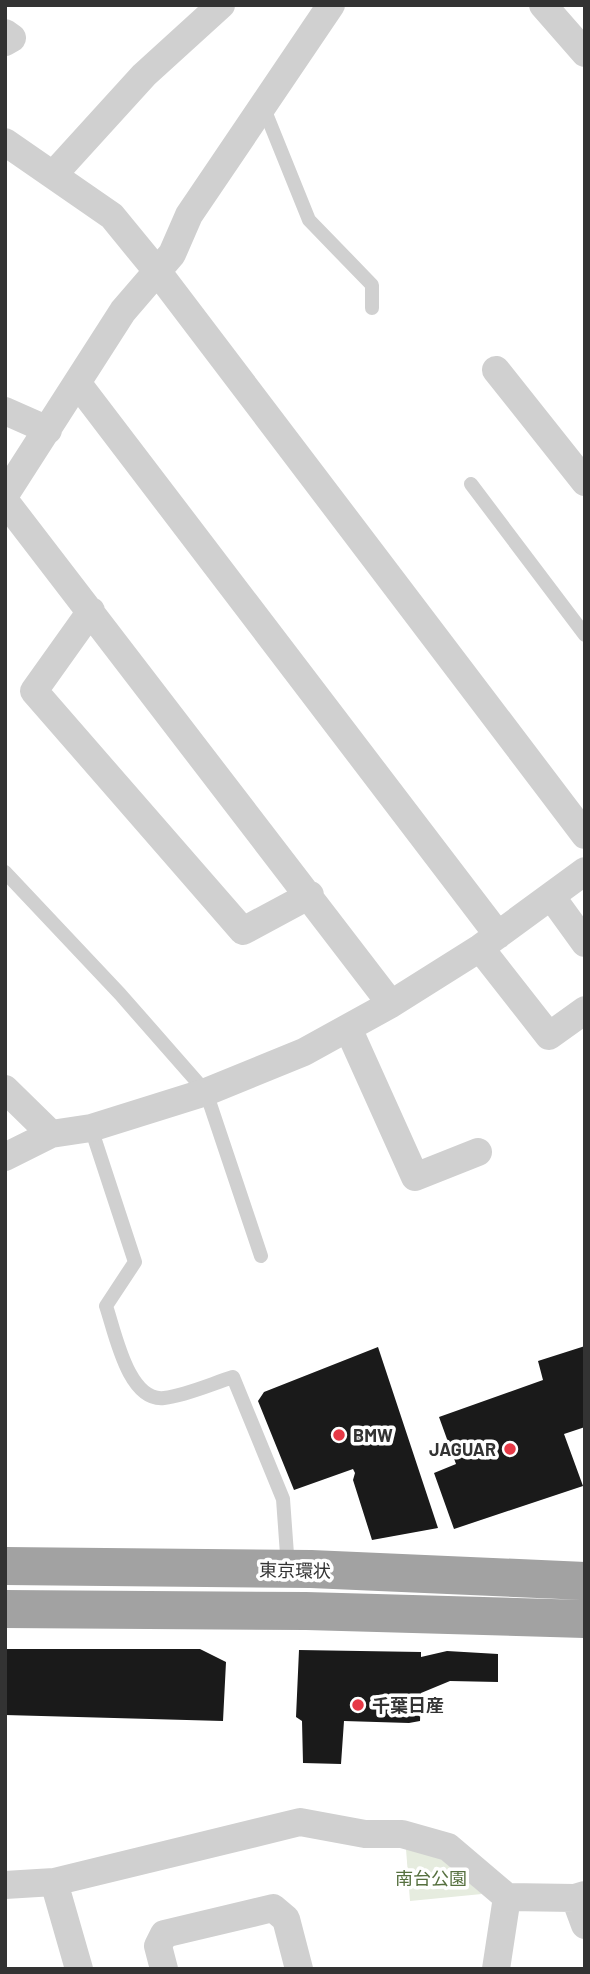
<svg xmlns="http://www.w3.org/2000/svg" width="590" height="1974" viewBox="0 0 590 1974" font-family="Barlow,'Noto Sans JP',sans-serif">
<rect width="100%" height="100%" fill="#fff"/>
<path fill="#e6ecdf" d="M406,1849l34,8 42,37 -72,7z"/>
<path fill="#1a1a1a" d="M585,1346v81l-21,7 19,52 -129,43 -20,-56 22,-9 -17,-47 104,-37 -5,-19z
M378,1347l60,181 -66,12 -19,-60 2,-7 -2,-4 -59,21 -36,-89 6,-9z
M5,1649h195l26,13 -3,59 -218,-6z
M299,1650l122,2v5l26,-6 51,3v28l-48,-1 -29,12 -1,28 -11,2 -65,-2 -3,43 -38,-1 -1,-42 -6,-4z"/>
<g fill="none" stroke-linecap="round" stroke-linejoin="round">
<path stroke="#d0d0d0" stroke-width="14" d="M263,106l46,114 63,65v23
M471,484l114,151
M5,872l115,122 86,98 55,164
M91,1128l44,134 -29,44c9,26 22,96 58,92 23,-3 47,-14 69,-21l50,122 5,69"/>
<path stroke="#d0d0d0" stroke-width="28" d="M543,5l42,48
M5,33l7,5 -7,4
M5,142l107,74 45,55 428,564
M53,175l91,-100 77,-70
M496,370l89,112
M78,384l420,551
M5,411l43,19
M5,495l118,-184 49,-57 17,-39 142,-210
M5,501l386,503
M91,611l-57,80 209,240 67,-36
M551,896l34,47
M480,948l69,88 36,-26
M348,1028l67,149 63,-25
M5,1089l46,45
M5,1157l46,-23 40,-6 115,-36 98,-40 87,-48 89,-56 105,-77
M54,1882l25,87
M5,1885l49,-3 246,-60 65,12h37l46,13 59,50 68,1 10,-3
M575,1898l10,27
M164,1969l-6,-23 6,-12 109,-26 13,11 13,50
M496,1969l11,-72"/>
<path stroke="#a2a2a2" stroke-width="38" d="M5,1566l306,3 274,12
M5,1609l301,2 279,8"/>
</g>
<g fill="#e63946" stroke="#fff" stroke-width="2.5">
<circle cx="339" cy="1435" r="7"/>
<circle cx="510" cy="1449" r="7"/>
<circle cx="358" cy="1705" r="7"/>
</g>
<g text-anchor="middle" dominant-baseline="central" stroke-width="7" stroke-linejoin="round" paint-order="stroke">
<g font-size="18" font-weight="bold" fill="#333" stroke="#fff" text-anchor="start">
<text x="353" y="1435">BMW</text>
<text x="496" y="1449" text-anchor="end">JAGUAR</text>
<text x="372" y="1705">千葉日産</text>
</g>
<g font-size="18" fill="#333" stroke="#fff">
<text transform="translate(295 1570) rotate(1)">東京環状</text>
</g>
<g font-size="18" fill="#56703f" stroke="#fff">
<text x="431" y="1878">南台公園</text>
</g>
</g>
<rect width="590" height="1974" fill="none" stroke="#333333" stroke-width="14"/>
</svg>
